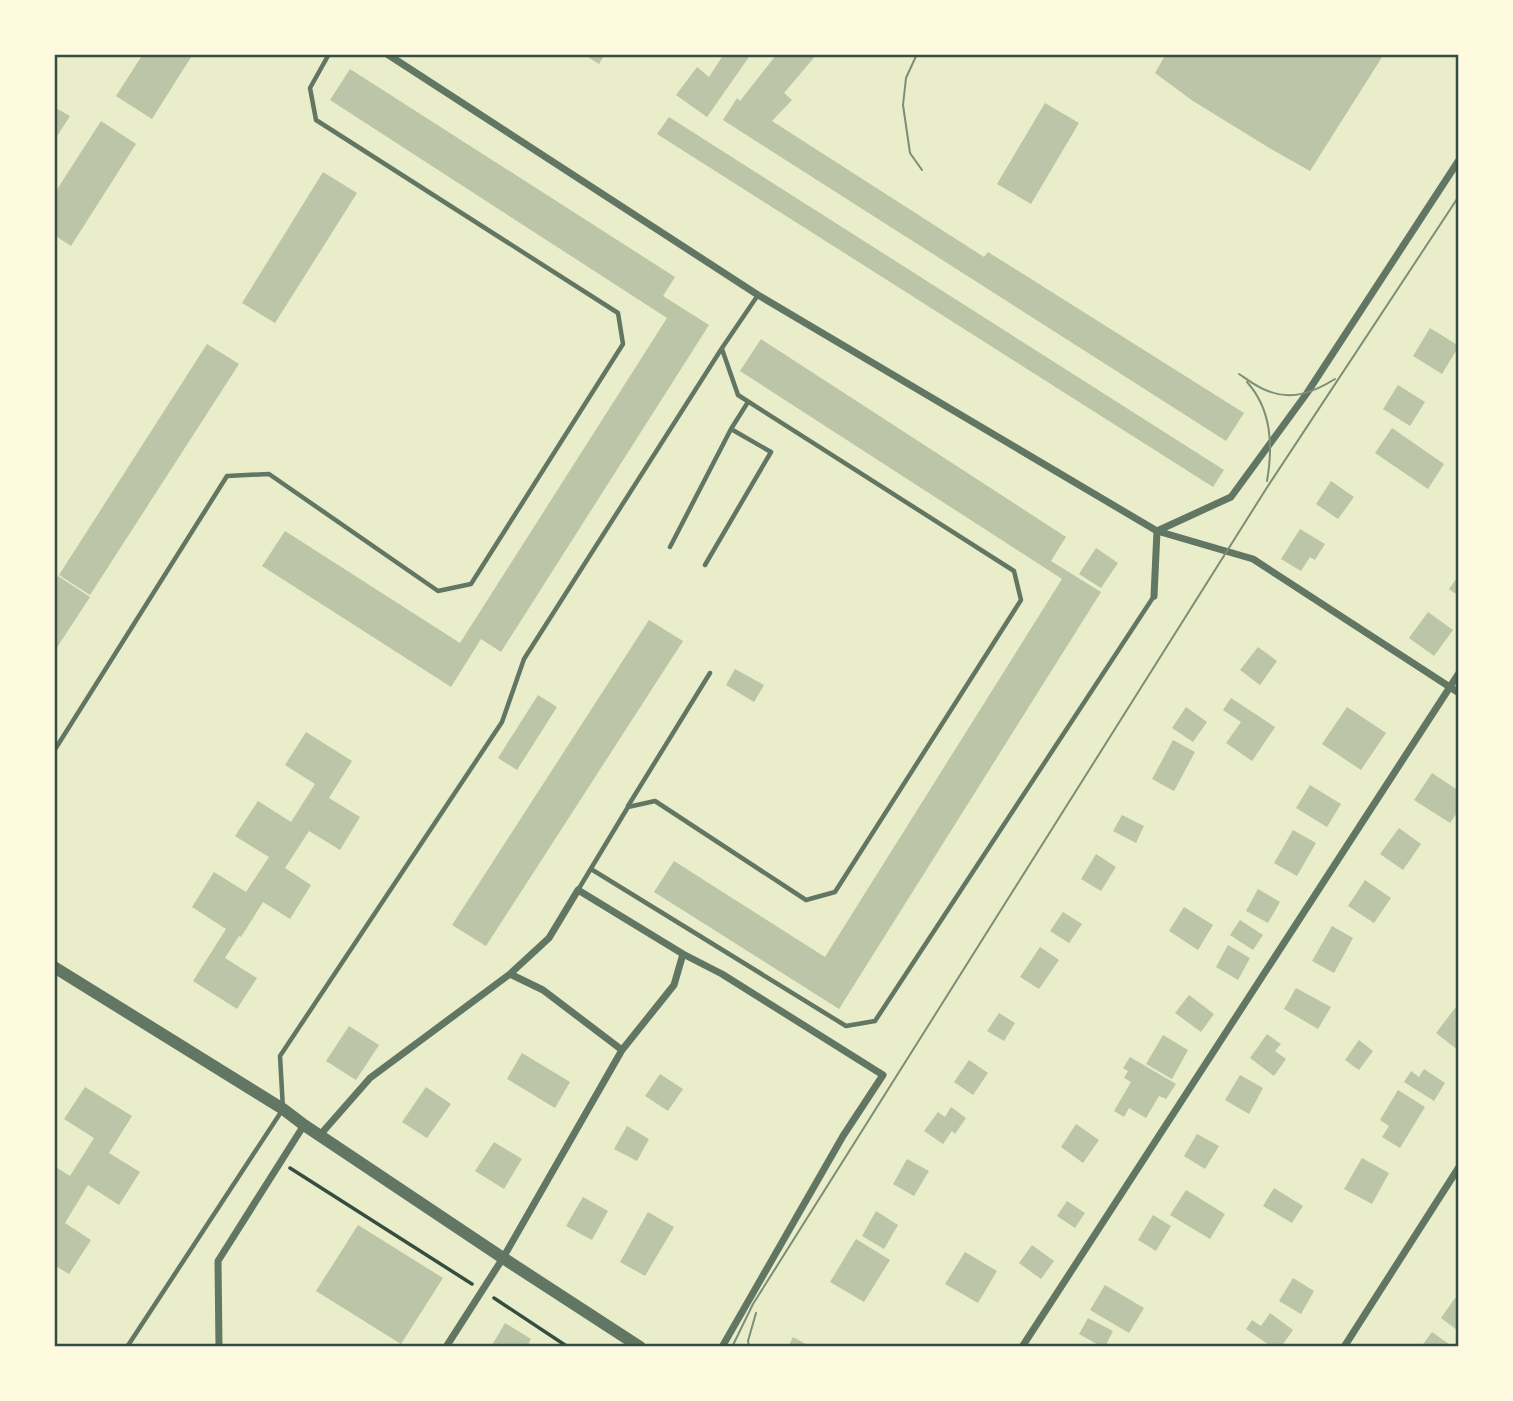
<svg xmlns="http://www.w3.org/2000/svg" width="1513" height="1401" viewBox="0 0 1513 1401" font-family="'Work Sans',sans-serif">
<rect width="100%" height="100%" fill="#e9edc9"/>
<path fill="#bcc5a7" d="M143,54h50l-41,65 -36,-23z
M583,54h22l-6,10z
M724,54h27l-44,63 -31,-22 21,-28 12,10z
M777,54h40l-33,39 8,7 -20,21 212,136 4,-5 256,161 -18,28 -503,-321 14,-22 3,3z
M1166,54h218l-74,117 -39,-22 -78,-48 -38,-28z
M350,69l325,208 -12,19 46,29 -208,327 -20,-13 -30,48 -189,-121 23,-35 175,112 207,-325 -337,-218z
M1045,103l34,20 -48,81 -34,-20z
M54,107l16,9 -16,25z
M669,117l555,353 -11,17 -556,-353z
M101,121l35,23 -65,102 -17,-11v-41z
M323,172l34,21 -82,130 -33,-20z
M1430,328l29,18 -17,28 -29,-18z
M761,339l305,198 -15,24 50,31 -262,417 -185,-117 20,-31 151,96 237,-378 -322,-208z
M207,344l32,20 -149,231 -31,-20z
M1398,385l27,17 -15,24 -27,-17z
M1392,428l52,36 -16,25 -53,-36z
M1331,481l23,16 -16,22 -22,-15z
M1300,529l25,15 -10,16 -5,-3 -9,14 -20,-12z
M1096,548l22,15 -17,25 -22,-14z
M1459,575v21l-10,-7z
M58,576l32,21 -36,55v-70z
M1428,612l25,18 -19,26 -25,-18z
M649,620l34,21 -197,305 -34,-21z
M1258,647l19,14 -17,24 -20,-15z
M735,669l29,16 -10,17 -28,-17z
M538,695l19,12 -40,63 -19,-12z
M1231,698l44,29 -23,34 -26,-18 15,-21 -18,-12z
M1186,707l21,15 -14,20 -21,-14z
M1347,707l39,26 -25,37 -39,-26z
M306,732l46,29 -23,37 31,19 -20,33 -31,-19 -24,37 26,17 -21,34 -27,-17 -22,35 -2,-1 -14,22 32,20 -20,31 -44,-28 33,-52 -34,-22 22,-35 32,20 23,-35 -34,-21 23,-35 33,21 24,-38 -30,-19z
M1173,740l22,12 -21,39 -22,-12z
M1432,773l27,18v19l-9,13 -36,-23z
M1310,785l31,19 -14,23 -31,-19z
M1122,815l22,11 -8,17 -23,-12z
M1399,828l22,16 -18,26 -23,-16z
M1293,830l23,13 -19,33 -23,-13z
M1096,854l20,13 -15,24 -20,-12z
M1365,880l26,18 -17,25 -26,-17z
M1258,889l22,13 -12,21 -22,-12z
M1184,907l29,18 -15,25 -29,-19z
M1063,912l19,12 -13,19 -19,-12z
M1240,920l23,15 -10,15 -23,-15z
M1332,926l21,12 -19,35 -22,-12z
M1228,945l22,13 -12,22 -22,-13z
M1040,947l19,13 -20,29 -19,-12z
M1296,988l35,19 -13,22 -34,-20z
M1189,995l25,19 -13,18 -26,-19z
M1459,1003v48l-23,-18z
M999,1013l16,10 -11,18 -17,-10z
M349,1026l30,19 -23,35 -30,-19z
M1267,1034l14,10 -6,7 11,8 -12,17 -24,-18z
M1163,1035l25,15 -16,29 -26,-15z
M1359,1040l14,11 -14,19 -14,-10z
M522,1053l48,29 -15,26 -48,-29z
M1130,1057l46,27 -10,15 -7,-3 -13,22 -17,-10 -5,9 -10,-6 17,-29 -7,-4 4,-7 -5,-3z
M969,1060l19,13 -15,22 -19,-13z
M1424,1069l21,14 -11,18 -30,-19 7,-11 8,6z
M660,1074l23,15 -15,22 -23,-15z
M1240,1075l23,13 -14,26 -24,-14z
M85,1087l47,29 -23,37 31,19 -21,33 -31,-20 -23,38 26,17 -22,34 -15,-9v-99l16,10 24,-38 -30,-19z
M426,1087l25,17 -24,34 -25,-16z
M1398,1090l27,17 -25,41 -18,-11 7,-11 -9,-6z
M951,1107l15,11 -11,16 -3,-3 -9,13 -19,-13 14,-19 7,5z
M1076,1124l23,16 -16,23 -22,-16z
M627,1126l22,13 -12,22 -23,-12z
M1197,1134l22,12 -14,23 -21,-13z
M494,1142l28,17 -18,30 -29,-18z
M1362,1158l27,15 -17,31 -28,-15z
M907,1159l22,12 -15,25 -21,-12z
M1274,1188l29,18 -11,17 -29,-17z
M1186,1190l39,24 -15,25 -40,-24z
M583,1197l25,14 -16,29 -26,-14z
M1067,1201l18,12 -10,15 -18,-12z
M876,1211l22,14 -14,24 -22,-13z
M648,1212l26,15 -29,49 -25,-14z
M1153,1215l18,11 -15,25 -18,-11z
M358,1225l85,53 -42,66 -85,-53z
M856,1239l34,21 -26,42 -34,-20z
M1032,1245l22,16 -13,18 -22,-16z
M965,1252l32,19 -19,32 -33,-19z
M1293,1278l21,13 -13,23 -22,-13z
M1105,1285l39,23 -15,25 -39,-23z
M1455,1298l4,3v26l-2,3 -16,-12z
M1270,1313l23,17 -12,17h-9l-26,-18 6,-9 9,6z
M1088,1318l25,13 -8,16h-3l-23,-13z
M505,1323l26,16 -4,8h-36z
M1432,1332l21,15h-32z
M793,1337l18,10h-23z"/>
<g fill="none" stroke-linecap="round" stroke-linejoin="round">
<path stroke="#344e41" stroke-width="3.5" d="M290,1168l182,116
M494,1298l74,49"/>
<path stroke="#617663" stroke-width="4.5" d="M670,547l61,-118
M705,565l66,-113 -40,-23 17,-27
M54,751l173,-275 42,-2 169,117 33,-7 152,-240 -5,-31 -302,-193 -6,-32 19,-34
M628,806l82,-133
M591,869l255,157 29,-5 279,-425
M578,890l50,-83 27,-6 151,99 29,-8 186,-292 -7,-29 -276,-176 -16,-46
M127,1347l156,-238 -3,-53 222,-334 22,-63 198,-311 36,-53"/>
<path stroke="#617663" stroke-width="7" d="M387,54l371,241 399,236 96,28 206,134
M1154,596l3,-65 74,-34 76,-104 152,-233
M510,974l39,-36 29,-48 105,64
M320,1135l50,-57 140,-104 33,16 79,60
M219,1347l-1,-86 86,-136
M446,1347l57,-89 119,-208 52,-65 9,-31 39,20 161,101 -40,61 -121,211
M1022,1347l437,-674
M1344,1347l115,-180"/>
<path stroke="#617663" stroke-width="12" d="M54,967l229,142 21,16 199,133 137,89"/>
<path stroke="#7c8e77" stroke-width="2" d="M917,54l-11,24 -3,27 7,48 12,17
M1239,374c9,6 19,14 29,17 24,10 46,1 67,-12
M1247,382c25,28 26,64 20,99
M732,1347l21,-43 513,-815 193,-293
M749,1347l-1,-6 8,-28"/>
</g>
<rect width="1513" height="1401" fill="none" stroke="#fefae0" stroke-width="112"/>
<rect x="56" y="56" width="1401" height="1289" fill="none" stroke="#344e41" stroke-width="2.5"/>
</svg>
